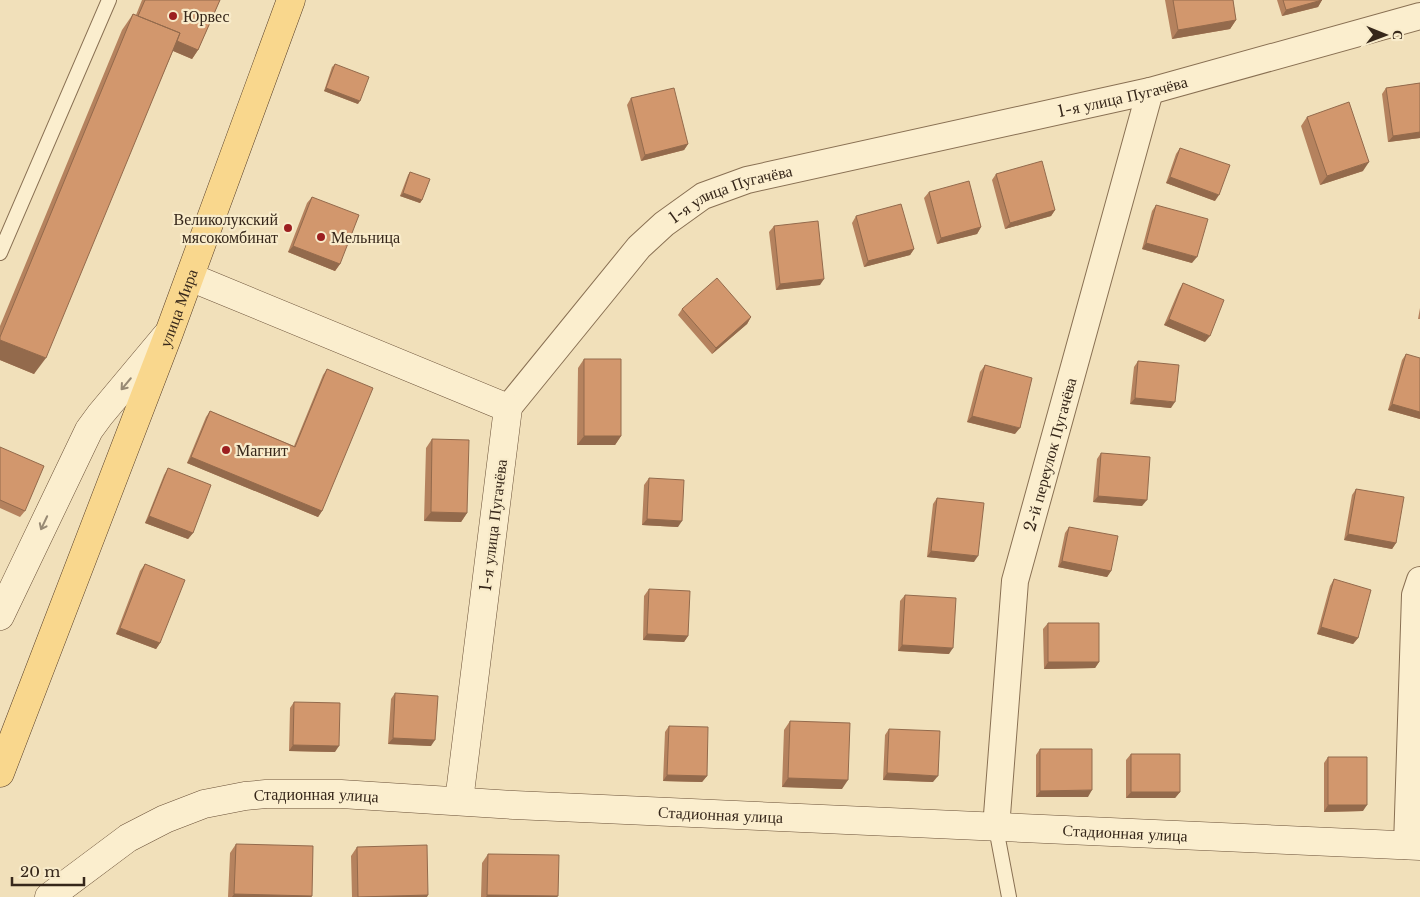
<svg xmlns="http://www.w3.org/2000/svg" width="1420" height="897" viewBox="0 0 1420 897" font-family="'Libre Baskerville',serif">
<rect width="100%" height="100%" fill="#f1e0ba"/>
<g fill="none" stroke-linecap="round" stroke-linejoin="round">
<defs>
<path id="lane" d="M0,253l109,-253
M996,828l13,69"/>
<g id="street">
<path id="s1" d="M508,408l131,-161 25,-23 39,-28 44,-16 403,-89 270,-75"/>
<path id="s2" d="M996,828l19,-247 135,-490"/>
<path d="M1407,846l8,-251 5,-15"/>
</g>
<g id="secondary">
<path d="M190,277l318,131 -49,393"/>
<path d="M0,616l89,-186 11,-15 66,-79"/>
<path id="s3" d="M49,897l79,-59 37,-19 39,-15 41,-8 21,-2h75l173,11 906,41"/>
</g>
<g id="primary">
<path id="s4" d="M0,773l169,-440 122,-333"/>
</g>
</defs>
<use href="#lane" stroke="#897053" stroke-width="16"/>
<use href="#street" stroke="#897053" stroke-width="28"/>
<use href="#secondary" stroke="#6a5037" stroke-width="29"/>
<use href="#primary" stroke="#563d28" stroke-width="29"/>
<use href="#lane" stroke="#fbeece" stroke-width="14"/>
<use href="#street" stroke="#fbeece" stroke-width="26"/>
<use href="#secondary" stroke="#fbeece" stroke-width="28"/>
<use href="#primary" stroke="#f9d78d" stroke-width="28"/>
</g>
<path fill="#b5825e" d="M142,0h78l-22,50 -6,9 -19,-8 -139,323 -34,-14v-34l122,-296 11,-16 3,1z
M1165,0h68l3,20 -6,9 -58,10z
M1277,0h45l-4,7 -36,9z
M335,64l23,40 -34,-13 8,-24z
M1420,83v55l-32,4 -6,-48 4,-6z
M631,98l57,46 -4,6 -43,11 -14,-56z
M1307,117l56,54 -43,14 -19,-59z
M1180,148l35,53 -49,-18 10,-29z
M410,172l12,28 -2,3 -20,-7 8,-21z
M996,174l59,36 -4,6 -46,13 -13,-49z
M929,192l52,35 -4,7 -40,10 -13,-46z
M312,197l28,67 -5,7 -47,-19 19,-49z
M1156,205l36,58 -50,-14 10,-38z
M856,216l58,33 -4,6 -46,12 -12,-44z
M774,226l46,59 -44,5 -7,-58z
M1183,283l22,59 -41,-17 15,-35z
M1420,308v11h-2z
M682,309l69,8 -4,7 -35,30 -34,-39z
M1406,354l14,65 -32,-9 14,-50z
M584,359l37,77 -6,9h-38l1,-77z
M1138,361l33,47 -41,-4 4,-37z
M985,365l30,69 -48,-12 13,-50z
M327,369l-5,142 -4,6 -131,-54 19,-46 4,-6 84,35 29,-71z
M432,439l35,74 -6,9 -37,-1 2,-73z
M0,447l25,64 -5,6 -20,-9z
M1101,453l41,53 -49,-4 4,-43z
M168,468l25,65 -5,6 -43,-16 19,-48z
M649,478l29,49 -36,-2 2,-40z
M1356,489l40,54 -4,6 -48,-9 8,-45z
M937,498l37,64 -47,-5 6,-53z
M1069,527l42,44 -4,6 -49,-10 7,-34z
M145,564l15,79 -4,6 -40,-15 24,-63z
M1334,579l24,59 -5,6 -36,-10 13,-48z
M649,589l39,47 -4,6 -41,-2 1,-44z
M905,595l44,59 -51,-3 2,-50z
M1048,623l51,39 -4,6 -51,1 -1,-40z
M395,693l36,53 -43,-2 3,-45z
M294,702l41,50 -46,-1 1,-43z
M790,721l52,68 -60,-2 2,-57z
M669,726l38,50 -5,6 -39,-1 2,-49z
M889,729l44,53 -50,-2 2,-45z
M1040,749l48,48h-52v-42z
M1131,754l49,38 -5,6h-49v-38z
M1328,757l35,54 -39,1v-49z
M236,844l76,52 -1,1h-83l2,-44z
M357,847l70,50h-75l-1,-41z
M488,854l69,43h-76l1,-34z"/>
<path fill="#936a4c" d="M1322,0l-4,7 -36,9 4,-6z
M1236,20l-6,9 -58,10 6,-9z
M135,23l63,27 -6,9 -63,-27z
M326,88l34,13 -2,3 -34,-13z
M1420,132v6l-32,4 5,-6z
M688,144l-4,6 -43,11 4,-6z
M1369,162l-6,9 -43,14 7,-9z
M1170,177l49,18 -4,6 -49,-18z
M403,193l19,7 -2,3 -20,-7z
M1055,210l-4,6 -46,13 5,-6z
M981,227l-4,7 -40,10 4,-6z
M1146,243l51,14 -5,6 -50,-14z
M293,246l47,18 -5,7 -47,-19z
M914,249l-4,6 -46,12 4,-6z
M824,279l-4,6 -44,5 4,-6z
M751,317l-4,7 -35,30 4,-6z
M1169,319l41,17 -5,6 -41,-17z
M0,340l46,18 -12,16 -34,-14z
M1135,398l40,4 -4,6 -41,-4z
M1392,404l28,8v7l-32,-9z
M972,416l48,12 -5,6 -48,-12z
M584,436h37l-6,9h-38z
M191,457l131,54 -4,6 -131,-54z
M1098,496l49,4 -5,6 -49,-4z
M431,512l36,1 -6,9 -37,-1z
M149,516l44,17 -5,6 -43,-16z
M647,519l35,2 -4,6 -36,-2z
M1348,534l48,9 -4,6 -48,-9z
M931,551l47,5 -4,6 -47,-5z
M1062,561l49,10 -4,6 -49,-10z
M1321,627l37,11 -5,6 -36,-10z
M120,628l40,15 -4,6 -40,-15z
M647,634l41,2 -4,6 -41,-2z
M902,645l51,3 -4,6 -51,-3z
M1048,662h51l-4,6 -51,1z
M393,738l42,2 -4,6 -43,-2z
M293,745l46,1 -4,6 -46,-1z
M887,773l51,3 -5,6 -50,-2z
M667,775l40,1 -5,6 -39,-1z
M788,778l60,2 -6,9 -60,-2z
M1092,790l-4,7h-52l4,-6z
M1131,792h49l-5,6h-49z
M1328,805h39l-4,6 -39,1z
M234,894l78,2 -1,1h-79z
M428,895l-1,2h-69z
M487,895l71,1 -1,1h-71z"/>
<path fill="#d2976d" stroke="#936a4c" d="M145,0h75l-22,50 -21,-9 3,-8 -42,-17z
M1173,0h60l3,20 -58,10z
M1283,0h39l-36,10z
M133,14l47,19 -134,325 -46,-18v-3z
M335,64l34,13 -9,24 -34,-13z
M1420,83v49l-27,4 -7,-48z
M674,88l14,56 -43,11 -14,-57z
M1349,102l20,60 -42,14 -20,-59z
M1180,148l50,17 -11,30 -49,-18z
M1042,161l13,49 -45,13 -14,-49z
M410,172l20,7 -8,21 -19,-7z
M969,181l12,46 -40,11 -12,-46z
M312,197l47,18 -19,49 -47,-18z
M901,204l13,45 -46,12 -12,-45z
M1156,205l52,14 -11,38 -51,-14z
M818,221l6,58 -44,5 -6,-58z
M717,278l34,39 -35,31 -34,-39z
M1183,283l41,17 -14,36 -41,-17z
M1406,354l14,4v54l-28,-8z
M584,359h37v77h-37z
M1138,361l41,4 -4,37 -40,-4z
M985,365l47,13 -12,50 -48,-12z
M327,369l46,19 -51,123 -131,-54 19,-46 85,36z
M432,439l37,1 -2,73 -36,-1z
M0,447l44,19 -19,45 -25,-11z
M1101,453l49,4 -3,43 -49,-4z
M168,468l43,17 -18,48 -44,-17z
M649,478l35,2 -2,41 -35,-2z
M1356,489l48,8 -8,46 -48,-9z
M937,498l47,5 -6,53 -47,-5z
M1069,527l49,9 -7,35 -49,-10z
M145,564l40,16 -25,63 -40,-15z
M1334,579l37,11 -13,48 -37,-11z
M649,589l41,2 -2,45 -41,-2z
M905,595l51,3 -3,50 -51,-3z
M1048,623h51v39h-51z
M395,693l43,3 -3,44 -42,-2z
M294,702l46,1 -1,43 -46,-1z
M790,721l60,2 -2,57 -60,-2z
M669,726l39,1 -1,49 -40,-1z
M889,729l51,2 -2,45 -51,-3z
M1040,749h52v41l-52,1z
M1131,754h49v38h-49z
M1328,757h39v48h-39z
M236,844l77,2 -1,50 -78,-2z
M427,845l1,50 -70,2 -1,-50z
M488,854l71,1 -1,41 -71,-1z"/>
<defs><path id="oneway-shaft" d="M-6 0H5M1.5-3L5.5 0L1.5 3" fill="none" stroke-width="1.6" stroke-linecap="round" stroke-linejoin="round" transform="scale(1.25)"/></defs>
<g stroke="#988a74">
<use href="#oneway-shaft" transform="translate(126 384) rotate(130)"/>
<use href="#oneway-shaft" transform="translate(44 523) rotate(115)"/>
</g>
<g fill="#9c1f20" stroke="#f8ebca" stroke-width="2">
<circle cx="173" cy="16" r="5"/>
<circle cx="288" cy="228" r="5"/>
<circle cx="321" cy="237" r="5"/>
<circle cx="226" cy="450" r="5"/>
</g>
<g text-anchor="middle" dominant-baseline="central" stroke-width="4.5" stroke-linejoin="round" paint-order="stroke">
<g font-size="16" fill="#36271a" stroke="#f8ebca" text-anchor="start">
<text x="183" y="16">Юрвес</text>
<text x="278" y="219" text-anchor="end">Великолукский<tspan x="278" dy="18">мясокомбинат</tspan></text>
<text x="331" y="237">Мельница</text>
<text x="236" y="450">Магнит</text>
</g>
<g font-size="16" fill="#36271a" stroke="#f8ebca">
<text stroke="none"><textPath href="#s1" startOffset="721">1-я улица Пугачёва</textPath></text>
<text stroke="none"><textPath href="#s1" startOffset="316">1-я улица Пугачёва</textPath></text>
<text stroke="none"><textPath href="#s4" startOffset="498">улица Мира</textPath></text>
<text stroke="none"><textPath href="#s2" startOffset="379">2-й переулок Пугачёва</textPath></text>
<text transform="translate(493 525) rotate(-83)">1-я улица Пугачёва</text>
<text stroke="none"><textPath href="#s3" startOffset="295">Стадионная улица</textPath></text>
<text stroke="none"><textPath href="#s3" startOffset="700">Стадионная улица</textPath></text>
<text stroke="none"><textPath href="#s3" startOffset="1105">Стадионная улица</textPath></text>
</g>
</g>
<g transform="translate(1385 35) rotate(91)" stroke="#f8ebca" stroke-width="4" paint-order="stroke">
<path d="M0-4L9 19L0 12L-9 19Z" fill="#36271a"/>
<text y="-8" font-size="14" font-weight="bold" text-anchor="middle" fill="#36271a">С</text>
</g>
<path d="M12 877v8h72v-8" fill="none" stroke="#36271a" stroke-width="2.5"/>
<text x="20" y="877" font-size="15" fill="#36271a" stroke="#f8ebca" stroke-width="4" paint-order="stroke">20 m</text>
</svg>
